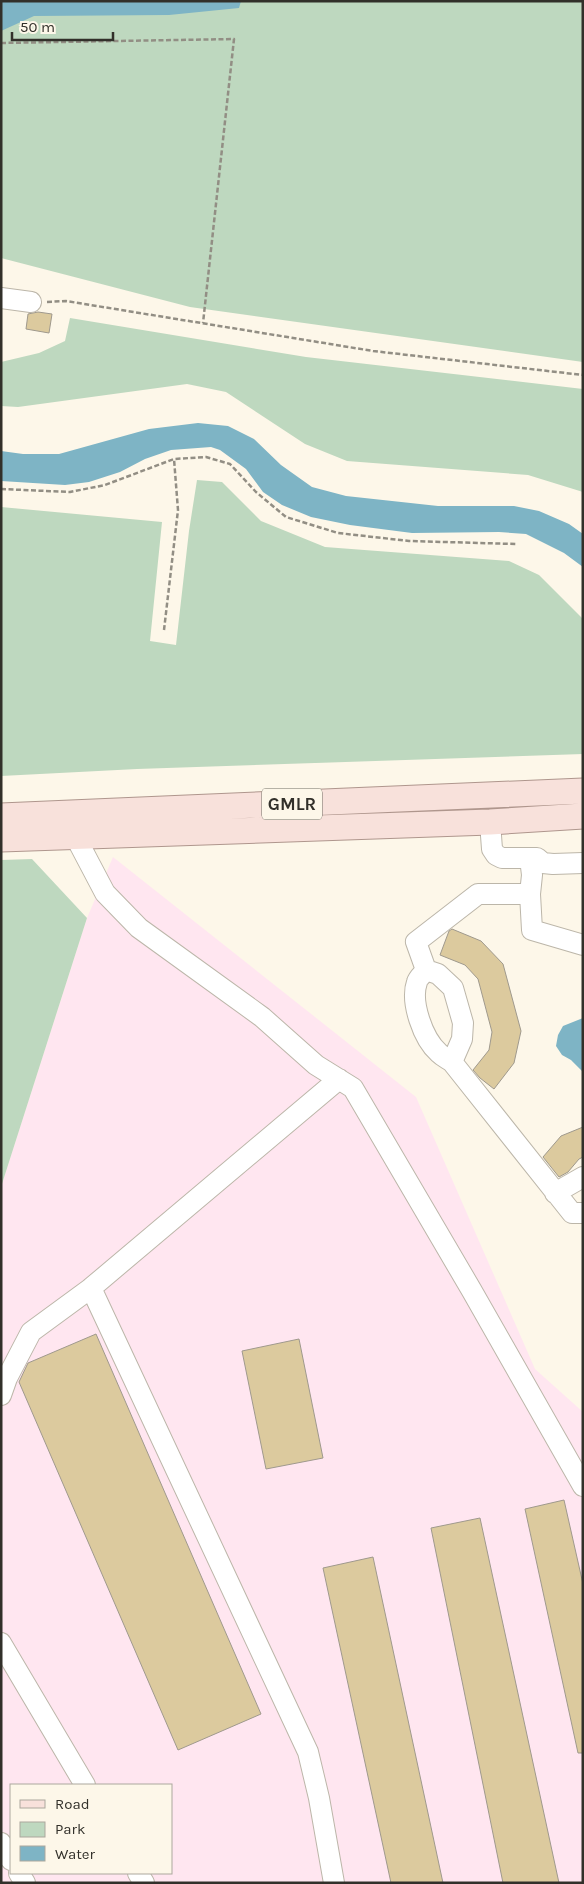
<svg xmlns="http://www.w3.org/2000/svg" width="584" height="1884" viewBox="0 0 584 1884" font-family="Karla,sans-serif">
<rect width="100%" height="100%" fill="#fdf7e9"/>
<path fill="#ffe6f0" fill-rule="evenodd" d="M113,857l303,240 119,272 48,43v471h-582v-696l86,-269zM11,1785h160v88h-160z"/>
<path fill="#bed8bf" d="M1,1h582v361l-393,-55 -189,-49z
M70,318l236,39 277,32v103l-55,-17 -181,-14 -42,-17 -79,-52 -39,-8 -169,23 -17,-1v-44l38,-9 26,-12z
M197,480l25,2 39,39 64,26 184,14 30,14 44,44v135l-446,15 -136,7v-269l161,15 -12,119 26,4 13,-114z
M32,859l55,59 -86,269v-327z"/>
<path fill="#7eb4c5" d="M1,1h240l-2,7 -70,7 -135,1 -33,15z
M198,423l30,3 26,13 27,26 31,22 34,9 92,10h76l25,5 30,13 14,10v33l-19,-14 -38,-19 -27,-2 -87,1 -62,-8 -39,-8 -29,-12 -19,-13 -17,-23 -26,-19 -9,-3 -40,3 -26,9 -25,13 -31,10 -24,3 -64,-4v-30l22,3h36l90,-25z
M583,1018v54l-12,-12 -9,-5 -6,-9 2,-11 5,-9z"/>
<path fill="#dcca9e" stroke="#9f998d" d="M38,312l14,2 -3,19 -23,-4 2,-15z
M452,929l29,12 22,23 18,67 -7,32 -20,26 -14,-11 -7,-8 16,-20 3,-18 -14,-53 -13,-14 -25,-10 9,-24z
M583,1127v30l-4,2 -11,13 -9,5 -16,-20 18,-21z
M96,1334l165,380 -83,36 -159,-368 9,-19z
M299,1339l24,119 -57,11 -24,-118z
M564,1500l19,84v169h-5l-53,-244z
M480,1518l79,365h-56l-72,-355z
M373,1557l70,326h-52l-68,-315z"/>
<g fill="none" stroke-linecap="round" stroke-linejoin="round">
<defs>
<path id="minor" d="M1,298l30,4
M490,822l2,27 4,6 6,3h35l6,5 10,1 30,-1
M74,824l1,12 30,57 34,35 123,89 54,48 37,23 119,203 111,195
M530,894l2,36 51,15
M426,970c-3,4 -8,8 -9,12 -7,20 6,57 22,71 4,4 9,6 13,9l120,151h11
M452,1062l10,-23 1,-16 -10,-35 -15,-14 -12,-4 -10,-28 62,-48h52l2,-19 -2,-17
M555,1193l28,-16
M91,1288l217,464 11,46 15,85
M1,1395l6,-17 24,-46 60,-44 248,-209
M1,1643l84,142
M1,1843l10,17
M19,1873l6,10
M138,1873l6,10"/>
<path id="major" d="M1,816l582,-25
M1,839l489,-17 93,-6"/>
</defs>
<use href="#minor" stroke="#bcb6a9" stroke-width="22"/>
<use href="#major" stroke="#af968d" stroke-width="27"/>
<path stroke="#928e84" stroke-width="2.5" stroke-dasharray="5 2.5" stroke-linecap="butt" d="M1,43l233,-4 -31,284
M47,302l19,-1 307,50 210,24
M1,489l69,3 35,-7 69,-26 32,-2 24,7 26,28 30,25 52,16 71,8 107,3
M164,630l14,-120 -4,-51"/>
<use href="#minor" stroke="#fff" stroke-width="20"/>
<use href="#major" stroke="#f8e1db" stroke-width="25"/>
</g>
<g text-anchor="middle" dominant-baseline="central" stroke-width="4.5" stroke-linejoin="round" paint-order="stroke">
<rect fill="#fdf7e9" stroke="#6f6c63" stroke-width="1" x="262" y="788.5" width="60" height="31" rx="4"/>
<g font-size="18" font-weight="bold" fill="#32302a">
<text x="292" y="804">GMLR</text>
</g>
</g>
<rect width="584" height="1884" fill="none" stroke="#32302a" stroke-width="5"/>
<rect x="10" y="1784" width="162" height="90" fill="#fdf7e9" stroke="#aca79d"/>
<rect x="20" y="1800" width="25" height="8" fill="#f8e1db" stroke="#aca79d"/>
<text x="55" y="1809" font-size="15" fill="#32302a">Road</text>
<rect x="20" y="1822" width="25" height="15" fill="#bed8bf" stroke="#aca79d"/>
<text x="55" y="1834" font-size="15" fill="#32302a">Park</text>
<rect x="20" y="1846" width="25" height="15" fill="#7eb4c5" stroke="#aca79d"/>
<text x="55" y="1859" font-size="15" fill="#32302a">Water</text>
<path d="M12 32v8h101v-8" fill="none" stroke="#32302a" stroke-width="2.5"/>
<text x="20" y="32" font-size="15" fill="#32302a" stroke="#fdf7e9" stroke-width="4" paint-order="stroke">50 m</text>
</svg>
